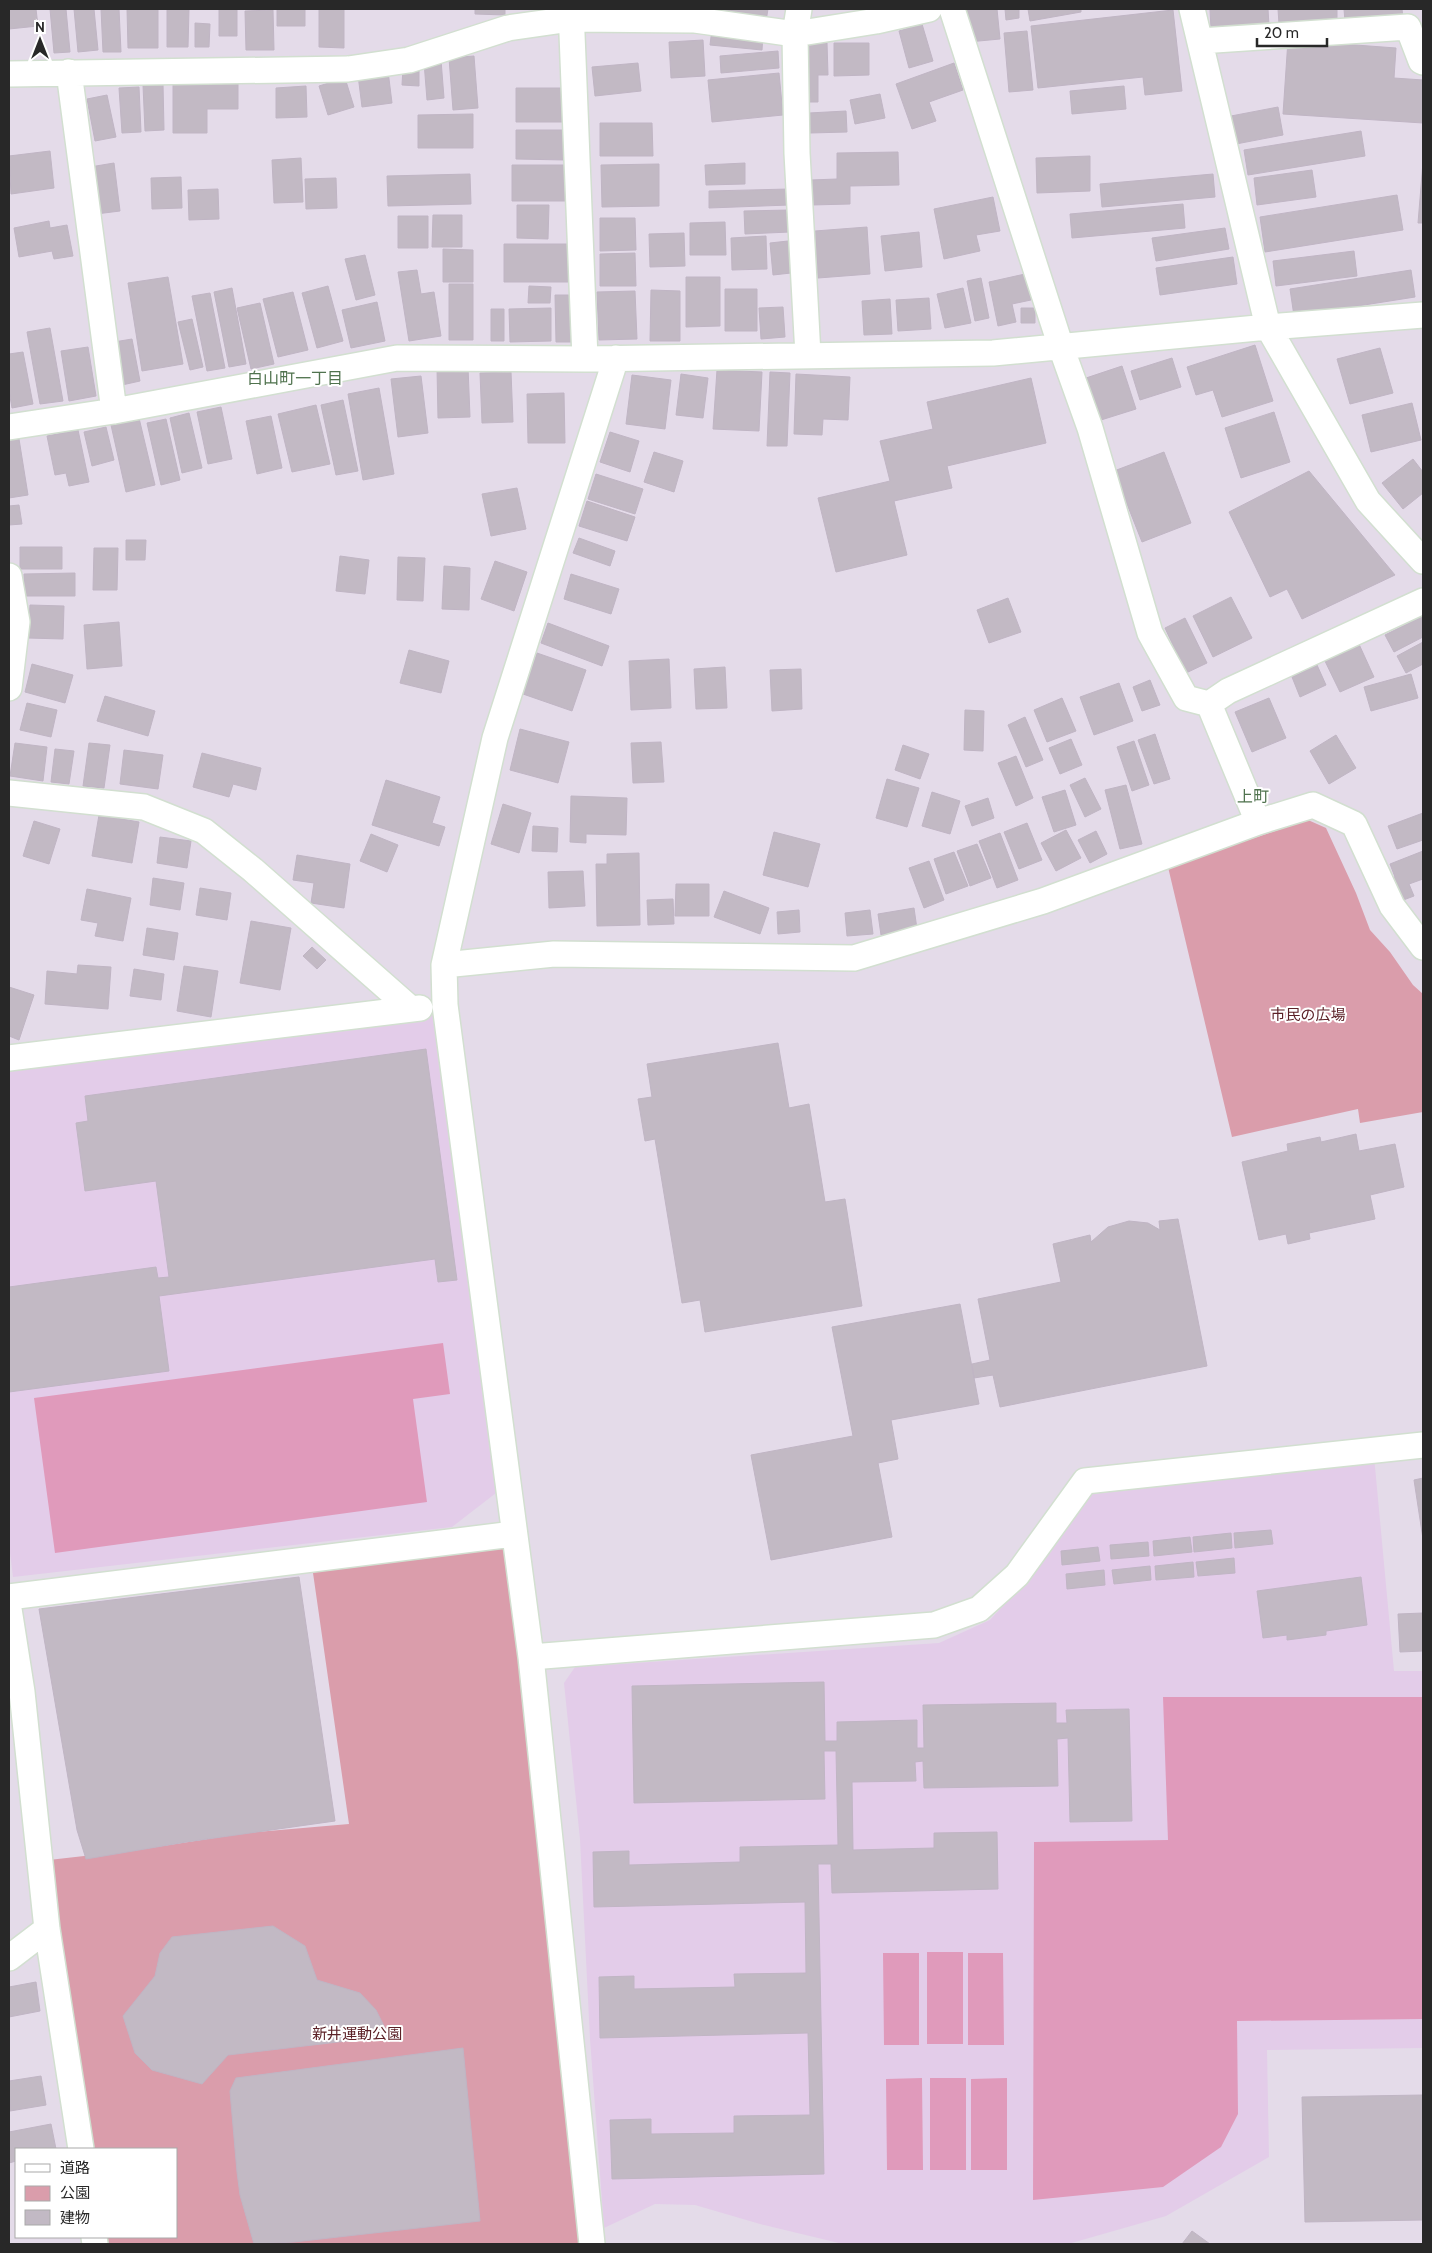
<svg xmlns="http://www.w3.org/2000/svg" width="1432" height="2253" viewBox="0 0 1432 2253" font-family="Cabin,'Noto Sans JP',sans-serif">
<rect width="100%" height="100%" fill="#e4dbe9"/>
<path fill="#e3cce9" d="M433,1014l63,479 -44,34 -439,50 -4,-32v-477z
M1374,1456l20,215h29v377l-156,2 2,107 -103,59 -98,28h-225l-83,-20 -65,-19 -40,-1 -51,24 -14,-189 -10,-200 -16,-156 11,-16 364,-24 51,-23 35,-38 70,-96z"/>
<path fill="#da9dab" d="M1308,820l18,8 30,65 14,37 20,22 23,33 10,9v118l-63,11 -2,-14 -126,28 -64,-270z
M513,1534l79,710h-496l-2,-7h82v-88h-94l-42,-288 97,-11 109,-17 103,-9 -38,-265z"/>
<path fill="#e09abb" d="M443,1343l7,51 -37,5 14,103 -372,51 -21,-155z
M1163,1697h260v322l-186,2 1,93 -17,33 -58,40 -130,13 1,-358 134,-2z
M927,1952h36v92h-36z
M883,1953h36v92h-35z
M968,1953h35l1,92h-36z
M922,2078l1,92h-36l-1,-91z
M930,2078h36v92h-36z
M1007,2078v92h-36v-91z"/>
<path fill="#c2b9c4" stroke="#c0b5c4" d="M9,9h27l2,17 -29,3z
M50,9h16l4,43 -16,1z
M74,9h20l4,41 -20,2z
M101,9h18l2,43h-18z
M127,9h31v39h-30z
M167,9h22l-1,38h-21z
M219,9h18v27h-18z
M277,9h28v17h-28z
M319,9h25v39l-25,-1z
M475,9h30v6l-30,-1z
M714,9h54l-2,12 -53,-10z
M965,9h32l3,30 -32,3z
M1005,9h14v9l-13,2z
M1028,9h53v3l-51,9z
M1210,9h58l1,17 -58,3z
M1278,9h59v12l-58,3z
M1344,9h58l1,10 -58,3z
M273,10l1,40h-28l-1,-39z
M1173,10l9,81 -37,4 -2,-18 -105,11 -7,-62z
M195,23l15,1 -1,23h-14z
M922,24l11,37 -24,7 -10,-37z
M712,29l51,5 -1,16 -52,-5z
M1027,31l6,59 -24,2 -5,-59z
M703,40l2,36 -34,2 -2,-36z
M1288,40l108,8 -2,30 29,2v43l-140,-9z
M827,43l1,32h-10v27h-12l-1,-58z
M834,43h35v32l-35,1z
M778,51l1,17 -58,5 -1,-17z
M474,56l4,52 -25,2 -4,-52z
M441,60l3,38 -17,2 -3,-38z
M638,63l3,28 -46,5 -3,-29z
M954,63l9,27 -34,12 7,19 -24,8 -16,-45z
M403,68l16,1v17l-17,-1z
M388,71l4,32 -30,4 -4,-32z
M779,73l4,42 -71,7 -4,-42z
M345,78l9,29 -26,8 -9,-29z
M173,79h65v30h-31v24h-34z
M163,84l1,46 -19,1 -2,-46z
M306,86l1,31 -31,1v-30z
M1124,86l2,23 -54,5 -2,-23z
M139,87l2,45 -19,1 -3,-45z
M516,88h47v34h-47z
M880,94l5,24 -30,6 -5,-24z
M107,95l9,42 -21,4 -8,-42z
M1278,107l5,28 -47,9 -5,-28z
M846,111l1,21 -37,1 -1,-20z
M473,114v34h-55v-33z
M600,123h52l1,33h-53z
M516,130h51l-1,30 -50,-1z
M1361,131l4,25 -117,19 -4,-25z
M50,151l4,37 -43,6 -2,-38z
M898,152l1,33 -49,1v18l-39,1v-25l26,-1v-26z
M1090,156v35l-53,2 -1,-35z
M301,158l2,44 -29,1 -2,-43z
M1423,162v61h-5z
M114,163l6,48 -24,3 -6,-47z
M745,163v21l-39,1 -1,-20z
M659,164v42l-57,1 -1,-42z
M512,165h54v36h-54z
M1312,170l4,27 -59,8 -3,-27z
M470,174l1,30 -83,2 -1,-30z
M1213,174l2,23 -113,10 -2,-23z
M181,177l1,31 -30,1 -1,-31z
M336,178l1,30 -31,1 -1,-30z
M218,189l1,30 -30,1 -1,-30z
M789,189v16l-80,3v-17z
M1397,195l6,35 -138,22 -5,-35z
M993,197l7,34 -24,4 4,16 -36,8 -10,-50z
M1183,204l2,24 -113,10 -2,-24z
M517,205h32l-1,34 -31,-1z
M789,210l1,22 -45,2 -1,-23z
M433,215h29v32h-30z
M398,216h30v32h-30z
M600,218h35l1,32 -36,1z
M49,221l1,7 17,-3 6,31 -19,3 -2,-8 -33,6 -5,-29z
M725,222l1,33h-36v-32z
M867,227l3,47 -52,4 -3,-47z
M1225,228l4,21 -73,12 -4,-23z
M919,232l3,35 -37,4 -4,-35z
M684,233l1,33 -35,1 -1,-33z
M766,236l1,33 -35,1 -1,-32z
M788,241l3,32 -18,2 -3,-32z
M504,244h70v38h-70z
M443,249l30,1v32h-30z
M1354,251l3,25 -81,10 -3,-25z
M635,253l1,33h-36v-32z
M365,255l10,40 -19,5 -11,-41z
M1233,257l4,27 -77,11 -4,-27z
M417,270l4,24 13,-2 7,44 -32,5 -11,-69z
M1411,270l4,27 -121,19 -4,-27z
M1025,274l6,26 -19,4 4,18 -18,4 -9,-44z
M168,277l15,87 -41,7 -14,-88z
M686,277h34v49l-34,1z
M981,278l8,40 -14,3 -8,-40z
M449,284h24v56h-24z
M328,286l15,55 -26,7 -15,-55z
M529,286l22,1 -1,16h-22z
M232,288l14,76 -17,3 -15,-75z
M963,288l8,35 -26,5 -8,-34z
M725,289h32v42h-32z
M651,290l29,1v50h-30z
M635,291l2,48 -38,1 -2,-48z
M293,292l15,58 -30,7 -15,-58z
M210,293l15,75 -18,3 -15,-75z
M555,295h21l1,47h-21z
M929,298l2,31 -33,2 -2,-31z
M890,299l2,35 -28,1 -2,-34z
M377,302l8,39 -34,7 -9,-38z
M260,303l14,61 -23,5 -14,-61z
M783,307l2,30 -24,2 -2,-31z
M551,308v33l-41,1 -1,-33z
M1021,308h14v15h-14z
M491,309h13v32h-13z
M192,319l11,48 -13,3 -12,-48z
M50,328l13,73 -23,3 -13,-72z
M132,339l8,42 -18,4 -8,-43z
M1255,345l18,56 -51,16 -9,-27 -17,5 -9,-28z
M88,347l8,49 -27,5 -8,-50z
M1380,348l13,45 -43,11 -13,-45z
M23,352l10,52 -21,4 -3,-17v-37z
M1172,358l9,29 -41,13 -9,-29z
M1122,366l14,43 -35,11 -15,-42z
M468,367l2,50 -32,1 -1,-50z
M717,370l45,2 -3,59 -46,-2z
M511,372l2,50 -31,1 -2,-50z
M770,372l20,1 -3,73h-20z
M681,374l27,4 -5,40 -27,-3z
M796,374l54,3 -2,43 -25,-1 -1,16 -28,-1z
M632,375l39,5 -6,49 -39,-5z
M421,376l7,57 -30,4 -7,-58z
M1031,378l15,65 -99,23 5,22 -58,13 13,54 -71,17 -18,-74 72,-17 -10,-40 53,-12 -6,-27z
M379,388l15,86 -31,6 -15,-86z
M564,393l1,50h-37l-1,-49z
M343,400l15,71 -22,4 -15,-70z
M1412,403l9,37 -50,12 -9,-37z
M316,405l14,59 -38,8 -14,-58z
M221,407l11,52 -24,5 -11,-52z
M1274,412l16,50 -49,16 -16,-50z
M189,413l13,55 -20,5 -12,-55z
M271,416l11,52 -25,6 -11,-53z
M139,418l16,67 -29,7 -15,-67z
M166,419l14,61 -19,5 -14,-62z
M106,427l8,33 -22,6 -8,-34z
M78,430l11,52 -20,4 -3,-13 -11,2 -8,-39z
M610,432l29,9 -9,31 -30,-10z
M19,439l9,56 -19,3v-58z
M654,452l29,9 -9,31 -30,-10z
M1164,452l27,71 -49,19 -28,-71z
M1413,459l10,13v21l-20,16 -21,-26z
M1309,471l86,104 -93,44 -15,-30 -17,8 -41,-85z
M596,474l47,15 -8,25 -47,-15z
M517,488l9,41 -35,7 -9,-42z
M587,501l48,16 -8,24 -48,-15z
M19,505l3,19 -13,1v-19z
M579,538l36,13 -5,15 -37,-13z
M126,540h20l-1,20h-19z
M20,547h42v22h-42z
M94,548h24l-1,42h-24z
M340,556l29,4 -4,34 -29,-3z
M398,557l27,1 -2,43 -26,-1z
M495,561l32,11 -13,39 -33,-12z
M444,566l26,2 -1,42 -27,-1z
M75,573v23h-51v-22z
M571,574l48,15 -8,25 -47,-15z
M1231,597l21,41 -39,19 -20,-41z
M1008,598l13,34 -32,11 -12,-33z
M30,605l34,1 -1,33 -35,-1z
M1423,616v21l-29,15 -9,-17z
M1185,618l22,45 -21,10 -21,-45z
M119,622l3,44 -35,3 -3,-44z
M548,623l61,23 -7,20 -61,-23z
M1358,642l16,35 -34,15 -17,-35z
M1423,642v22l-17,9 -9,-17z
M409,650l40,11 -8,32 -41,-10z
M537,653l49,17 -14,41 -49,-17z
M669,659l2,49 -40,2 -2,-49z
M32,664l41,11 -8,28 -40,-11z
M1317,665l9,20 -26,12 -8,-20z
M725,667l2,41 -31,1 -2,-40z
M801,669l1,40 -30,2 -2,-41z
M1411,674l7,24 -47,13 -7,-24z
M1150,680l10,25 -18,6 -9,-24z
M1119,683l14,38 -39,14 -14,-38z
M105,696l50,15 -7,25 -51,-15z
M1062,698l14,33 -29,11 -13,-32z
M1269,698l17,40 -34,14 -17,-40z
M27,703l30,7 -6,27 -31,-7z
M965,710l19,1 -1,40 -19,-1z
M1025,717l18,43 -17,7 -18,-42z
M520,729l49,13 -11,41 -48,-13z
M1155,734l15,45 -16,5 -16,-44z
M1336,735l20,33 -27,16 -19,-33z
M1071,739l11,26 -22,9 -11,-26z
M1134,741l15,44 -17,6 -15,-44z
M661,742l3,40 -31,1 -2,-40z
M15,743l32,4 -4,34 -33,-5z
M89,743l21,2 -6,43 -21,-2z
M903,745l26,9 -9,25 -25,-9z
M55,749l19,2 -5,33 -18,-2z
M124,750l39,5 -5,34 -38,-5z
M202,753l59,15 -5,22 -23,-6 -4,13 -36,-10z
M1016,756l17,42 -17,8 -18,-43z
M1085,778l16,31 -16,8 -15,-32z
M887,779l32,9 -12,39 -31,-9z
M386,780l54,17 -8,26 13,4 -6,19 -67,-21z
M1126,785l16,59 -22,5 -15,-59z
M1065,790l11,35 -22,7 -12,-35z
M932,792l28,9 -10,33 -28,-8z
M571,796l56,2 -1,37 -40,-1v9l-16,-1z
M988,798l6,20 -22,8 -7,-20z
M503,804l28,9 -12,40 -28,-9z
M1423,813v27l-26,9 -9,-23z
M99,815l40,7 -7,41 -40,-7z
M34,821l26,8 -11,35 -26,-8z
M1027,823l15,37 -23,9 -15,-37z
M533,826l25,2 -1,24 -25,-1z
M1066,830l15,28 -25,13 -15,-28z
M1096,831l11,23 -17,9 -12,-23z
M774,832l46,12 -12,43 -45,-12z
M1000,833l18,47 -21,8 -18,-47z
M371,834l27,11 -11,27 -27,-11z
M160,837l31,4 -4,27 -30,-5z
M977,844l14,34 -21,8 -13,-35z
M1423,851v28l-14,5 5,12 -16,6 -8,-23 5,-2 -5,-13z
M954,852l14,34 -22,8 -12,-35z
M639,853l1,72 -43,1 -1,-62h11v-10z
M297,855l53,9 -6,44 -33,-5 3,-20 -21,-3z
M929,861l15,39 -20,8 -15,-40z
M583,871l2,35 -36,2 -1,-36z
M153,878l31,5 -4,27 -30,-5z
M676,884h33v32h-34z
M200,888l31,5 -4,27 -31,-5z
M87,889l44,9 -8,43 -28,-5 3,-13 -17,-3z
M724,891l45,17 -9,26 -46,-17z
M673,899l1,25 -26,1 -1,-25z
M914,908l3,21 -36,6 -3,-21z
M799,910l1,22 -22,2 -1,-22z
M870,910l3,24 -26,2 -2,-23z
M251,921l40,7 -11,62 -40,-7z
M147,928l31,5 -4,27 -31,-5z
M312,947l14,13 -9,9 -14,-13z
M78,965l33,2 -3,42 -63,-5 2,-33 30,3z
M184,966l34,5 -7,46 -34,-6z
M134,969l30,5 -3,26 -31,-4z
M9,987l25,8 -15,45 -10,-4z
M778,1043l11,65 20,-4 16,98 20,-3 17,107 -157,26 -5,-32 -18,3 -27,-164 -10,2 -7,-42 14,-2 -5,-33z
M426,1049l31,231 -19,2 -3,-23 -276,37 10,75 -160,21v-105l147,-20 2,11 11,-1 -13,-96 -71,10 -9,-68 12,-2 -3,-25z
M1356,1134l3,17 36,-7 9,43 -34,8 5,24 -66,14 1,6 -22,5 -2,-10 -27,6 -17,-78 46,-11 -1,-7 33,-7 1,5z
M1178,1219l29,147 -207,41 -7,-32 -19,3 -2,-14 18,-4 -12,-61 83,-17 -8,-38 37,-9 1,7 17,-15 21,-6 19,2 12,7 -1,-9z
M960,1304l19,100 -88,16 7,39 -20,4 14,74 -121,23 -20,-105 102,-19 -21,-109z
M1423,1478v61l-9,-59z
M1271,1530l2,14 -38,4 -1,-15z
M1231,1533l1,15 -38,4 -1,-15z
M1190,1537l2,15 -38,4 -1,-15z
M1148,1542l1,14 -38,3 -1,-14z
M1098,1547l2,14 -38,4 -1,-14z
M1234,1558l1,15 -37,3 -2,-14z
M1193,1562l1,15 -38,3 -1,-14z
M1150,1566l1,14 -37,4 -2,-14z
M1104,1570l1,15 -38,4 -1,-15z
M299,1577l36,244 -149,21 -100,17 -9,-29 -38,-221z
M1361,1577l6,48 -41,6v4l-39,5v-5l-24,3 -6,-47z
M1423,1613v38l-23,1 -2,-38z
M824,1682l1,59h12v-19l80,-2v28h7l-1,-43 133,-2v20h11l-1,-13 63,-1 3,112 -62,1 -2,-84 -11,1 1,47 -134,2 -1,-27 -8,1 1,19 -64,1 1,68 81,-2v-15l63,-1 1,57 -166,4 -1,-29h-13l6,310 -212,5 -2,-59 41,-1v15l83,-1v-17l76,-1 -2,-82 -208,5 -1,-61 35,-1v13l101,-2 -1,-13 72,-1 -1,-71 -211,5 -1,-55 36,-1v14l111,-3v-15l98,-2 -2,-94h-12l1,48 -191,4 -2,-117z
M273,1926l32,20 12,34 43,13 16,17 13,26 -161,19 -26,29 -50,-14 -17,-17 -12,-37 32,-40 5,-23 12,-16z
M36,1982l4,29 -31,6v-30z
M463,2048l17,173 -186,21 -40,2 -14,-49 -3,-23 -7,-81 6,-13z
M41,2076l5,29 -36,6 -1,-30z
M1423,2095v125l-118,2 -3,-125z
M51,2124l5,25h-40v12l-7,2v-31z
M1192,2231l18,13h-28z"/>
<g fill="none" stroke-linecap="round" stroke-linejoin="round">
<defs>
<path id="minor" d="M571,9l14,350
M799,9l-4,25 2,119 11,202
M952,9l109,338 29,81 60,205 36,65 23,6
M1192,9l76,318 100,174 55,60
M1200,41l208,-14 13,34 2,1
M69,72l45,339
M9,74l339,-5 61,-9 99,-32 63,-9 124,1 100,14 81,-13 53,-12
M9,427l105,-16 283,-53 188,1 408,-6 275,-26 155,-12
M9,576l8,46 -8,66
M1209,704l19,-13 195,-90
M1209,704l49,118
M9,793l135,14 60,24 49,39 158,139
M444,965l110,-11 300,4 189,-57 215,-79 55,-17 41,19 38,82 31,41
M9,1058l411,-50
M9,1597l504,-63
M9,1609l13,83 25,237 34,220
M531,1657l403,-32 45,-16 38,-34 68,-94 338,-36
M9,1958l38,-29
M94,2237l1,7
M592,2244l-61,-587 -86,-652 -1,-40 51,-227 121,-380"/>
</defs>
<use href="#minor" stroke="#d2dfd0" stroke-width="28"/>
<use href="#minor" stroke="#fff" stroke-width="25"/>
</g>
<g text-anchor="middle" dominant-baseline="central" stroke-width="4" stroke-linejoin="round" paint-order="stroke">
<g font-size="15" fill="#5c2127" stroke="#fff">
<text x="1308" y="1015">市民の広場</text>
<text x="357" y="2034">新井運動公園</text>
</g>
<g font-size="16" fill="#50734e" stroke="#fff">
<text x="295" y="378">白山町一丁目</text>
<text x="1253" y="796">上町</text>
</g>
</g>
<rect width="1432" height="2253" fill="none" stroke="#282828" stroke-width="20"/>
<rect x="15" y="2148" width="162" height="90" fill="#ffffff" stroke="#a9a9a9"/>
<rect x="25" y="2164" width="25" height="8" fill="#ffffff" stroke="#a9a9a9"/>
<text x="60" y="2173" font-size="15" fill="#282828">道路</text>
<rect x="25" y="2186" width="25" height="15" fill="#da9dab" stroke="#a9a9a9"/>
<text x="60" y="2198" font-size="15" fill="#282828">公園</text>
<rect x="25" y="2210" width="25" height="15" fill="#c2b9c4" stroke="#a9a9a9"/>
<text x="60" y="2223" font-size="15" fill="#282828">建物</text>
<g transform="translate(40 40)" stroke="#ffffff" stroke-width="4" paint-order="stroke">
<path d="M0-4L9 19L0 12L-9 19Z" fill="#282828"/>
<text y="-8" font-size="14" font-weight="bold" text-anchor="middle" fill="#282828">N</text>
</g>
<path d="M1257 38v8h70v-8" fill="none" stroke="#282828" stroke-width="2.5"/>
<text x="1264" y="38" font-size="15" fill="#282828" stroke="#ffffff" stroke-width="4" paint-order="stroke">20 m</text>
</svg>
